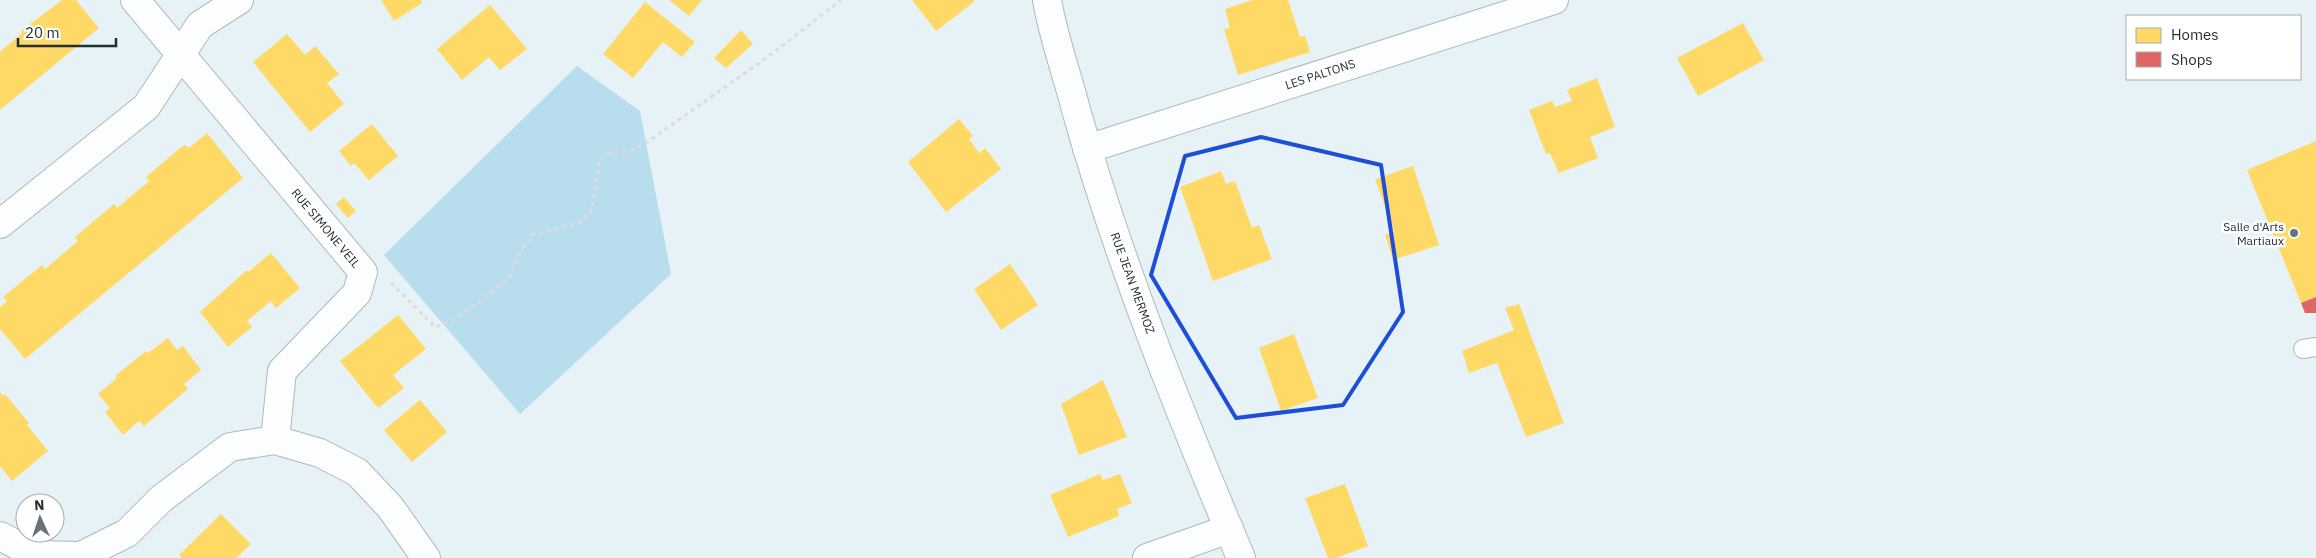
<svg xmlns="http://www.w3.org/2000/svg" width="2316" height="558" viewBox="0 0 2316 558" font-family="'IBM Plex Sans',sans-serif">
<rect width="100%" height="100%" fill="#e7f2f7"/>
<path fill="#b8dded" d="M577,66l63,45 31,163 -151,140 -136,-159z"/>
<path fill="#ffd966" d="M62,0h14l23,28 -99,82v-58l22,-19 -1,-2z
M381,0h40l1,3 -28,18z
M669,0h33l-13,16z
M912,0h61l1,2 -38,29z
M1252,0h36l12,37 5,-1 5,16 -72,23 -14,-46 6,-1 -5,-19z
M645,2l50,40 -13,15 -19,-15 -30,36 -30,-24z
M490,5l37,44 -27,21 -11,-13 -27,23 -25,-31z
M1743,23l21,37 -66,36 -21,-38z
M741,30l12,14 -27,24 -12,-10z
M287,34l18,21 10,-9 24,28 -12,9 17,21 -34,28 -57,-70z
M1597,78l18,49 -25,10 8,21 -39,15 -9,-20 -4,1 -17,-44 23,-9 3,6 17,-6 -5,-11z
M959,119l14,17 -4,3 10,14 6,-5 16,21 -55,43 -38,-50z
M372,124l26,32 -29,24 -15,-17 -3,3 -12,-15z
M207,133l36,45 -218,181 -25,-30v-22l7,-6 -4,-4 39,-32 3,4 33,-28 -3,-4 39,-33 3,4 32,-27 -3,-4 34,-29 5,-3 4,3z
M2316,141v156l-15,6 -54,-133z
M1413,166l26,79 -46,15 -8,-25 9,-4 -19,-52z
M1221,171l5,13 9,-3 17,47 7,-3 13,34 -59,22 -33,-94z
M344,197l12,14 -8,7 -12,-14z
M271,253l29,35 -24,20 -5,-7 -24,20 5,6 -24,20 -28,-35 47,-42 1,2z
M1010,264l28,41 -37,25 -27,-41z
M1519,304l45,119 -38,14 -29,-74 -28,10 -7,-22 52,-21 -9,-22z
M398,315l28,34 -33,26 11,13 -26,20 -38,-47z
M1294,334l24,64 -37,13 -22,-63z
M168,338l9,12 6,-4 18,24 -17,14 4,5 -44,37 -5,-5 -16,14 -18,-23 5,-4 -12,-14 19,-16 -2,-2 31,-25 2,2z
M1103,380l24,57 -48,18 -18,-51z
M0,392l3,4 2,-2 24,29 -2,2 21,26 -36,30 -12,-15z
M420,400l27,32 -35,30 -28,-32z
M1100,474l3,6 17,-6 12,29 -15,6 2,7 -51,21 -18,-42z
M1345,484l23,62 -32,12h-8l-23,-60z
M221,514l30,30 -15,14h-54l-3,-3z"/>
<path fill="#e06666" d="M2316,297v16h-11l-4,-10z"/>
<g fill="none" stroke-linecap="round" stroke-linejoin="round">
<defs>
<path id="service" d="M2303,349l13,-2"/>
<path id="minor" d="M135,0l228,272 -6,21 -75,78 -7,69
M1087,149l467,-149
M0,224l146,-117 54,-82 39,-25
M0,536l36,19 45,1 46,-23 34,-34 69,-52 45,-7 45,13 37,19 33,35 36,51
M1147,558l82,-29"/>
<path id="tertiary" d="M1047,0c6,36 19,71 28,106 43,155 104,305 166,452"/>
</defs>
<use href="#service" stroke="#aeb9be" stroke-width="20"/>
<use href="#minor" stroke="#aeb9be" stroke-width="30"/>
<use href="#tertiary" stroke="#aeb9be" stroke-width="30"/>
<path stroke="#d9ddde" stroke-width="3" stroke-dasharray="4 4" stroke-linecap="butt" d="M391,283l44,44 17,-6 57,-42 11,-27 13,-17 49,-13 10,-12 7,-49 6,-6 30,-6 14,-8 124,-88 68,-53"/>
<use href="#service" stroke="#fbfdfe" stroke-width="18"/>
<use href="#minor" stroke="#fbfdfe" stroke-width="28"/>
<use href="#tertiary" stroke="#fbfdfe" stroke-width="28"/>
</g>
<path fill="none" stroke="#1d4ed8" stroke-width="4" stroke-linejoin="round" d="M1261,137l120,28 22,147 -60,93 -107,13 -85,-143 34,-119z"/>
<circle fill="#687379" stroke="#fff" stroke-width="2" cx="2294" cy="233" r="5"/>
<g text-anchor="middle" dominant-baseline="central" stroke-width="5" stroke-linejoin="round" paint-order="stroke">
<g font-size="12" fill="#232f35" stroke="#fff">
<text transform="translate(1320 74) rotate(-18)">LES PALTONS</text>
<text transform="translate(326 228) rotate(50)">RUE SIMONE VEIL</text>
<text transform="translate(1133 283) rotate(70)">RUE JEAN MERMOZ</text>
</g>
<g font-size="12" fill="#232f35" stroke="#fff" text-anchor="end">
<text x="2284" y="226">Salle d'Arts<tspan x="2284" dy="14">Martiaux</tspan></text>
</g>
</g>
<rect x="2126" y="15" width="175" height="65" fill="#ffffff" stroke="#a7acae"/>
<rect x="2136" y="28" width="25" height="15" fill="#ffd966" stroke="#a7acae"/>
<text x="2171" y="40" font-size="15" fill="#232f35">Homes</text>
<rect x="2136" y="52" width="25" height="15" fill="#e06666" stroke="#a7acae"/>
<text x="2171" y="65" font-size="15" fill="#232f35">Shops</text>
<g transform="translate(40 518) rotate(357)"><circle r="24" fill="#ffffff" stroke="#a7acae"/>
<path d="M0-4L9 19L0 12L-9 19Z" fill="#687379"/>
<text y="-8" font-size="14" font-weight="bold" text-anchor="middle" fill="#232f35">N</text>
</g>
<path d="M18 38v8h98v-8" fill="none" stroke="#232f35" stroke-width="2.5"/>
<text x="25" y="38" font-size="15" fill="#232f35" stroke="#ffffff" stroke-width="4" paint-order="stroke">20 m</text>
</svg>
